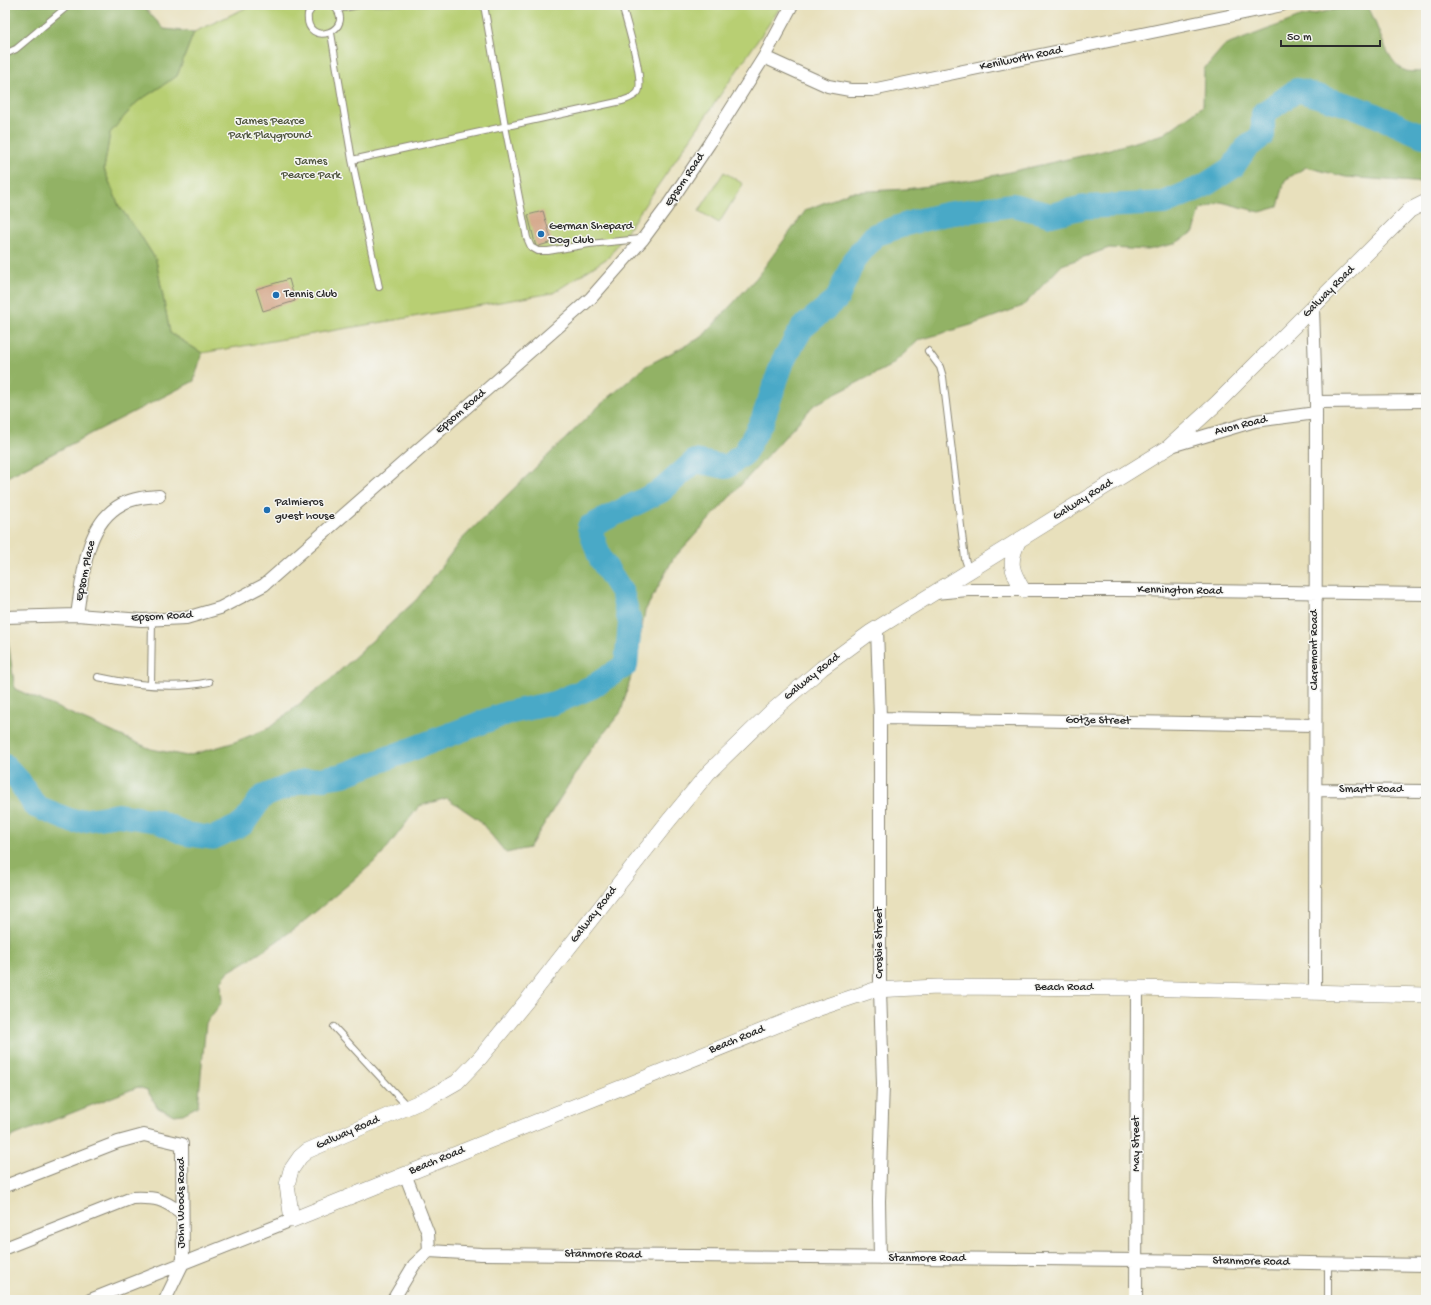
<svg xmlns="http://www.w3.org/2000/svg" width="1431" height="1305" viewBox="0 0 1431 1305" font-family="'Gochi Hand',sans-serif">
<rect width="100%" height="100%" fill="#f6f6f2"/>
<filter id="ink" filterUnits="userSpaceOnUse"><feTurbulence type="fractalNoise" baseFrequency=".025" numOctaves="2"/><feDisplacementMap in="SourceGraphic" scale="8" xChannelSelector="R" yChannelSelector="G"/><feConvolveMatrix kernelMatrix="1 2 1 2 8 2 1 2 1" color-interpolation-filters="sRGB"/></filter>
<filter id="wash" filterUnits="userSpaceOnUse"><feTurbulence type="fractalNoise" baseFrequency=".012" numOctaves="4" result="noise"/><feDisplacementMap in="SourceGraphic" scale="16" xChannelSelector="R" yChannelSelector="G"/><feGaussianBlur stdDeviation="0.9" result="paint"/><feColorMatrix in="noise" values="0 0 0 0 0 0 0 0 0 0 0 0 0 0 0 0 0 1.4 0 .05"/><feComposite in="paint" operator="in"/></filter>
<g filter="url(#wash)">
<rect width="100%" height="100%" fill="#e8e0bc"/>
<path fill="#b8cf73" stroke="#727d4f" d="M252,5h530l-173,252 -56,36 -351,60 -32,-20 -14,-73 -17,-27 -20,-27 -15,-37 6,-36 27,-31 40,-26 17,-44z
M724,172l19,12 -24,39 -20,-12z"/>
<path fill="#92b265" stroke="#5e6e48" d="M5,5h137l22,24 30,3 -17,44 -40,26 -27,31 -6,36 15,37 20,27 17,27 14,73 32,20 -8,28 -189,97z
M1357,5h10c11,18 18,56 37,65 5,3 16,1 22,2v111l-80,-6 -40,-10 -21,13 -7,27 -18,5 -39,-10 -21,8 -6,22 -20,12 -26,6 -39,-2 -47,17 -39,41 -52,19 -52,15 -29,26 -76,39 -141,154 -28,52 -8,44 -16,57 -30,37 -62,99 -23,5 -27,-33 -32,-22 -28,8 -38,50 -31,27 -53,44 -37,26 -32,19 -7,10 1,20 -16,21 -8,83 -15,8 -9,1 -16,-7 -11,-18 -9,-3 -125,49 -8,6v-501h3l7,48 136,60 36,7 45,-13 37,-15 62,-49 86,-80 44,-59 138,-134 47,-40 56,-29 55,-60 49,-67 44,-18 56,-3 72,-10 121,-27 65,-18 39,-28 1,-37 20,-23 76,-29z"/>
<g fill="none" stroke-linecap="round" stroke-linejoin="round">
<path stroke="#48a9c7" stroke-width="24" d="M5,766l14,15 16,25 39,16 44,-7 39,6 29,13 27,4 30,-14 19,-27 37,-15 44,-7 164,-62 47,-10 38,-16 34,-22 4,-42 -8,-31 -22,-34 -11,-31 72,-36 34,-30 31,6 18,-13 18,-33 21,-60 19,-33 35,-29 17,-39 21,-25 38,-13 33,-8 67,-9 38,10 33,-8 80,-4 38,-16 31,-20 12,-18 18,-14v-21l34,-24 64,19 62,27h3"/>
</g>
<g id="blocks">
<path fill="#d2a283" d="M543,211l9,31 -16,5 -8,-32z
M289,279l6,22 -32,10 -7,-22z"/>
</g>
</g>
<g filter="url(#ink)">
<use href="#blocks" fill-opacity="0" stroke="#8a8674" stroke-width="1"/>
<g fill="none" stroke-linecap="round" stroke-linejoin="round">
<defs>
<path id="service" d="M314,5l-6,9c-4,36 51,16 25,-9
M484,5l21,121 22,112 4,9 7,4h10l41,-7 52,-5
M337,9l23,-4
M331,33l21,127 27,127
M5,54l11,-5 53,-44
M352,160l270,-59c5,-2 13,-4 16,-9 7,-12 -12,-71 -16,-87
M928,351l12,16 3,10 22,182 4,12
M98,677c36,8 74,13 111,5
M151,685l1,-65
M334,1027l73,79
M1328,1264v36"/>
<path id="minor" d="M764,57l64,29 22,4h22l410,-85
M1313,308l3,94 -1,590
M1316,402l110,-1
M1171,446l84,-25 61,-8
M935,593l33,-3h158l300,4
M77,615c6,-37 7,-91 45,-111 11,-6 24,-7 37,-8
M5,617l72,-2 65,5 44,-2 34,-10 44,-23 327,-287 52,-59 23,-31 43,-64 55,-87 28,-52
M877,629l3,89v272l3,94 -4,117 1,57
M880,718l435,7
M1316,790l110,1
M5,1186l113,-44 26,-7 38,9 1,119 -18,37
M5,1248l127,-50c25,-1 30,1 50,15
M429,1251l52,3 656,6 289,5
M90,1300l202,-80
M393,1300l21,-35 15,-14 -1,-18 -23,-59
M1136,1300l1,-312"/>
<path id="tertiary" d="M1426,202l-16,8 -193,193 -48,44 -298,185 -49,36 -51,44 -62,60 -43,52 -137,174 -49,60 -23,24 -26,15 -124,54 -7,6 -9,13 -4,15 5,35 525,-211 57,-19 64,-3 199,1 289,7
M1019,540c-11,22 -8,30 4,50"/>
</defs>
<use href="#service" stroke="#8a8674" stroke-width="8"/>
<use href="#minor" stroke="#8a8674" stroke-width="14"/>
<use href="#tertiary" stroke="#8a8674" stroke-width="16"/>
<use href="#service" stroke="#fff" stroke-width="6"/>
<use href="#minor" stroke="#fff" stroke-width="12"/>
<use href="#tertiary" stroke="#fff" stroke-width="15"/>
</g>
</g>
<g fill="#1f6fb2" stroke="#f6f6f2" stroke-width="1.5">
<circle cx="541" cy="234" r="4"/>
<circle cx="276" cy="295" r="4"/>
<circle cx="267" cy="510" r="4"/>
</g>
<g text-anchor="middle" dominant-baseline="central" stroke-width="3" stroke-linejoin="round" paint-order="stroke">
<g font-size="12" fill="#2b2b2b" stroke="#f6f6f2">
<text transform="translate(1021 59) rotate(-12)">Kenilworth Road</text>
<text transform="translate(685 180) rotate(-56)">Epsom Road</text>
<text transform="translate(1329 292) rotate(-45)">Galway Road</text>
<text transform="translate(461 412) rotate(-41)">Epsom Road</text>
<text transform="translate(1241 426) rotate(-14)">Avon Road</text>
<text transform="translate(1083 500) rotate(-32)">Galway Road</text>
<text transform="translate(86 571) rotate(-78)">Epsom Place</text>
<text transform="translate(1180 591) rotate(1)">Kennington Road</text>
<text transform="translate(162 617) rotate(-3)">Epsom Road</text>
<text transform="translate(1315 650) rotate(-90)">Claremont Road</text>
<text transform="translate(812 677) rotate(-39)">Galway Road</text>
<text transform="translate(1098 721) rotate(1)">Gotze Street</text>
<text x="1371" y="790">Smartt Road</text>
<text transform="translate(594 915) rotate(-52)">Galway Road</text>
<text transform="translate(880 943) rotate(-90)">Crosbie Street</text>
<text x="1064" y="988">Beach Road</text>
<text transform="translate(737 1040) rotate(-22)">Beach Road</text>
<text transform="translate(348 1133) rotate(-24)">Galway Road</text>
<text transform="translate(1137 1144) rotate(-90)">May Street</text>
<text transform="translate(437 1161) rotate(-22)">Beach Road</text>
<text transform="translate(182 1203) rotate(-90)">John Woods Road</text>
<text transform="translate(603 1255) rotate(1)">Stanmore Road</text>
<text x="927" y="1259">Stanmore Road</text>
<text transform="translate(1251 1262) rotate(1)">Stanmore Road</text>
</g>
<g font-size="12" fill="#4e543d" stroke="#f6f6f2">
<text x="270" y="122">James Pearce<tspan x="270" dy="14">Park Playground</tspan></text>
<text x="311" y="162">James<tspan x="311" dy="14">Pearce Park</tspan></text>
</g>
<g font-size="12" fill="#2b2b2b" stroke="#f6f6f2" text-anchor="start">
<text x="549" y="227">German Shepard<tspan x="549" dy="14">Dog Club</tspan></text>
<text x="284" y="295">Tennis Club</text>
<text x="275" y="503">Palmieros<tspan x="275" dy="14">guest house</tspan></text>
</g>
</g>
<rect width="1431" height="1305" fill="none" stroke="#f6f6f2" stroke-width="20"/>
<path d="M1281 40v6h99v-6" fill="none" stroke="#2b2b2b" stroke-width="2"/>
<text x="1287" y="40" font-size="12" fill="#2b2b2b" stroke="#f6f6f2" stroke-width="3" paint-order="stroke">50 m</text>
</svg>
